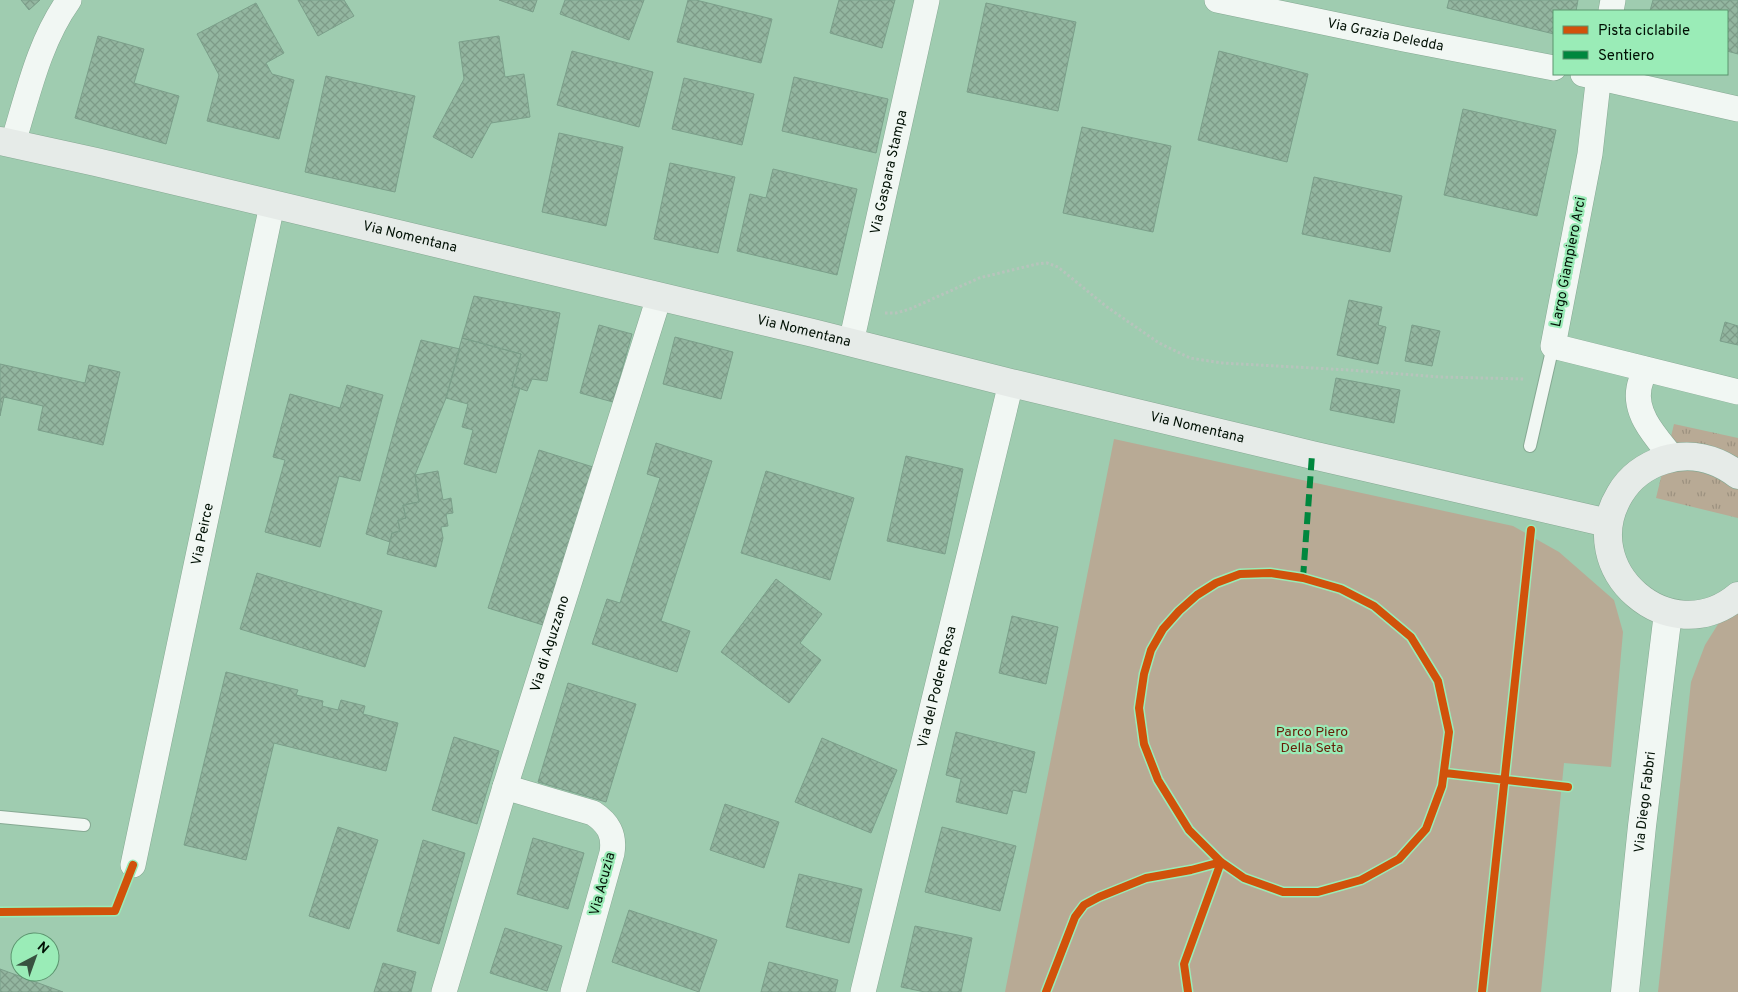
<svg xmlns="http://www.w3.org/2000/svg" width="1738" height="992" viewBox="0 0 1738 992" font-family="Overpass,sans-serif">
<defs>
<pattern id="grass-tufts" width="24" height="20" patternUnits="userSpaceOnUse" patternTransform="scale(1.25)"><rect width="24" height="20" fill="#b8aa95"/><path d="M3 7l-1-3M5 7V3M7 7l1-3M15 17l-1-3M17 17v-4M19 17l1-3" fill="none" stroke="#9c917f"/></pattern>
<pattern id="building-cross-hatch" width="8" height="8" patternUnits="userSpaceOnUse" patternTransform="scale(1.25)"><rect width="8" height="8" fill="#93b6a0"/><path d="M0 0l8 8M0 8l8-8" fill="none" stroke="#7d9b88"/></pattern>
</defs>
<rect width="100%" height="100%" fill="#9fccb0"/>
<path fill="url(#grass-tufts)" d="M1674,424l64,14v80l-82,-20z"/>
<path fill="#b8aa95" d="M1114,439l399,87 46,26 55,48 9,32 -12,135 -47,-4 -23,229h-536z
M1738,607v385h-80l33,-310 14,-37 15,-24z"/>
<path fill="url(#building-cross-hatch)" stroke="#7b9f8a" d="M21,0h19l-11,10z
M298,0h46l10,16 -36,20z
M499,0h38l-4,12z
M565,0h79l-15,40 -69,-26z
M688,0h8l76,19 -11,44 -84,-21z
M839,0h56l-13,48 -52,-15z
M1449,0h129l-2,11h-22v23l-107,-26z
M1653,0h85v54l-11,-3v-40h-77z
M256,3l28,50 -18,10 6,11 22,6 -15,59 -72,-18 12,-46 -22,-41z
M986,3l90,19 -18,89 -91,-19z
M98,36l46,13 -10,34 45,13 -13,48 -91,-26z
M499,36l6,41 19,-3 6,43 -39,6 -19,35 -39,-21 31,-58 -5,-37z
M572,51l81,21 -14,55 -82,-22z
M1219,51l89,23 -21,88 -89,-22z
M326,76l89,20 -20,96 -90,-20z
M794,77l94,22 -12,54 -94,-22z
M684,78l70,16 -12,51 -70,-16z
M1463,109l93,21 -19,86 -93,-21z
M1082,127l89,19 -18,86 -90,-19z
M559,133l64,14 -17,79 -64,-14z
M670,163l65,14 -17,76 -64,-14z
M773,169l84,20 -20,86 -100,-24 13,-57 16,4z
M1314,177l88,19 -12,56 -88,-18z
M474,296l86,17 -13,68 -15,-2 -5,12 -15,-5 9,-32 -59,-16z
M1349,300l33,7 -4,18 8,2 -8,37 -41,-9z
M1725,322l13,4v19l-18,-4z
M599,325l33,9 -19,68 -33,-9z
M1412,325l28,6 -8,35 -27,-5z
M675,337l58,15 -12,47 -58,-15z
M462,338l59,16 -9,32 8,2 -24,85 -32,-9 9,-34 -11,-3 6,-23 -22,-6z
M421,340l39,9 -14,49 -31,77 4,27 -16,3 3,13 -8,2 2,11 -8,2 -2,9 -24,-8 31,-114z
M0,364l85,19 4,-18 31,7 -17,73 -65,-15 5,-24 -39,-9 -4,19z
M1336,378l64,12 -6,33 -64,-13z
M347,385l36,10 -23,86 -21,-5 -19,71 -55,-15 20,-72 -12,-3 17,-63 50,14z
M656,443l56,18 -51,160 29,10 -13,41 -85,-28 15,-45 13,4 40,-125 -13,-4z
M539,450l54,17 -50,158 -55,-17z
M906,456l57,13 -18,85 -58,-13z
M438,471l5,29 8,-2 2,15 -7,1 2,12 -7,1 2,11 -7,29 -49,-13 5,-21 8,-2 -2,-11 8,-2 -3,-13 16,-3 -4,-27z
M766,471l88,27 -24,82 -89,-27z
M257,573l125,38 -17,56 -125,-38z
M776,579l46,35 -22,29 21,17 -32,43 -68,-51z
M1012,616l46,11 -12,57 -47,-11z
M226,672l72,18 -2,5 27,6 -1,5 16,4 3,-10 24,6 -2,8 35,9 -12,48 -112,-28 -28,117 -62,-15z
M568,683l68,21 -30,98 -68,-20z
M956,732l79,20 -9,41 -13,-3 -6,24 -51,-12 5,-23 -15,-4z
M454,737l45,14 -22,73 -45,-14z
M822,738l75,32 -26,63 -76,-31z
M725,804l54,18 -15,46 -54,-18z
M338,827l40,13 -29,89 -40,-13z
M942,827l74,19 -16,65 -75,-19z
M533,838l51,15 -16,56 -51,-15z
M423,840l42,13 -26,91 -42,-13z
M799,874l63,15 -13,54 -63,-16z
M629,910l88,30 -18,52 -87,-30z
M915,926l57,12 -11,54h-36l-24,-5z
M505,928l57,18 -15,45 -57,-18z
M769,962l69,18 -3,12h-74z
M383,963l33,9 -5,20h-37z
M0,969l63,23h-63z"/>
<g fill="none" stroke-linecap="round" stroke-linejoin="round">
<defs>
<path id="service" d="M1530,446l23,-100
M0,817l84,8"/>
<g id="minor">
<path id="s1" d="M1217,0l187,39 150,29"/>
<path d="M1611,11l2,-11"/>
<path d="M1583,74l155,35"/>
<path d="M1599,74l-9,80 -37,192 185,46"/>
<path d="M13,143c15,-49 26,-101 56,-143"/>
<path id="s2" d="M851,343l76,-343"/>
<path d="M1644,369c-1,7 -4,13 -5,19 -5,27 18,50 33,69"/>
<path d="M505,787l88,26c15,10 22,21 19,40l-39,139"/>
<path id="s3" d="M133,865l139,-660"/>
<path id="s4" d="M444,992l61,-205 154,-490"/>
<path id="s5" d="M863,992l148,-609"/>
</g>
<g id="tertiary">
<path id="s6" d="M1625,992l17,-166 26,-213"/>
</g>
<g id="secondary">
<path id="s7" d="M0,141l96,21 717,171 198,50 301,72 296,68"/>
<path d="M1738,475c-22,-17 -48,-23 -74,-15 -19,6 -34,17 -44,34 -46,75 50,159 118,102"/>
</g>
</defs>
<use href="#service" stroke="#86a993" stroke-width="14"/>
<use href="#minor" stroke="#86a993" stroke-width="26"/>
<use href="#tertiary" stroke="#86a993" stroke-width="29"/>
<use href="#secondary" stroke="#86a993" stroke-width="29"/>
<path stroke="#b7c4bc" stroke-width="3" stroke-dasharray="2.5 2.5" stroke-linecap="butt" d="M885,313h11l14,-4 69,-31 58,-14 10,-1 11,4 49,40 52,36 31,15 32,5 127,7 91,7 85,2"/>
<use href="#service" stroke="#f1f7f3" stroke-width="12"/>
<use href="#minor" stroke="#f1f7f3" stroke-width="25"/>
<use href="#tertiary" stroke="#f1f7f3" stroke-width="28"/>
<use href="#secondary" stroke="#e6ebe8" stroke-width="28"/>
<path stroke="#00873e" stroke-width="6" stroke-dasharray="12 6" stroke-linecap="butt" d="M1303,578l9,-123"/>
<defs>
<path id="cycleway" d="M1270,573l33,5 38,11 33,17 37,31 27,44 11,51 -7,54 -16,43 -27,30 -38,21 -43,12h-35l-39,-14 -23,-16 -32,-32 -31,-50 -14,-36 -5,-36 5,-34 7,-24 12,-21 16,-18 18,-16 19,-12 24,-9z
M1445,773l123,14
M0,912l115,-1 18,-46
M1046,992l29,-75 9,-12 15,-8 47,-19 45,-8 30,-8 -37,102 4,28
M1482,992l49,-462"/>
</defs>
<use href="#cycleway" stroke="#9aecb7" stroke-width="11"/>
<use href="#cycleway" stroke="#d1520b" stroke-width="8"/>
</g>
<g text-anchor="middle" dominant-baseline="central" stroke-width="4.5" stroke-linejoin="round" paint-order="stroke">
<g font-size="14" fill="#001004" stroke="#9aecb7">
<text stroke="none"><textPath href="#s1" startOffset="172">Via Grazia Deledda</textPath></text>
<text stroke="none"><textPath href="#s2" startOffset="175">Via Gaspara Stampa</textPath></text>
<text stroke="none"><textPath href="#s7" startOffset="421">Via Nomentana</textPath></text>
<text transform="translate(1569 262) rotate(-79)">Largo Giampiero Arci</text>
<text stroke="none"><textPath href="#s7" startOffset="826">Via Nomentana</textPath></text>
<text stroke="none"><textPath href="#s7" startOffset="1231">Via Nomentana</textPath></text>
<text stroke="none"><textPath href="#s3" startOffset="338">Via Peirce</textPath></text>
<text stroke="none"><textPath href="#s4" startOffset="364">Via di Aguzzano</textPath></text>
<text stroke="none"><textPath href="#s5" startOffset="314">Via del Podere Rosa</textPath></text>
<text stroke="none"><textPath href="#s6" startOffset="191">Via Diego Fabbri</textPath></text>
<text transform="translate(603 884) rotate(-75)">Via Acuzia</text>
</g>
<g font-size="14" fill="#661d08" stroke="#9aecb7">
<text x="1312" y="732">Parco Piero<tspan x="1312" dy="16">Della Seta</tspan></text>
</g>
</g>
<rect x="1553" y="10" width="175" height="65" fill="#9aecb7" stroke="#5c946f"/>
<rect x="1563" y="26" width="25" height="8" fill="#d1520b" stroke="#5c946f"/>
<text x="1598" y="35" font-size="15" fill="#001004">Pista ciclabile</text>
<rect x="1563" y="51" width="25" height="8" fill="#00873e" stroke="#5c946f"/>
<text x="1598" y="60" font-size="15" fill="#001004">Sentiero</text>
<g transform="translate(35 957) rotate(41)"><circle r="24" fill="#9aecb7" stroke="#5c946f"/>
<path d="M0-4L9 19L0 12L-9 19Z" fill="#385240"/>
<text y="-8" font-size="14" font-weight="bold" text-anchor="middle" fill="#001004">N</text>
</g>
</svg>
